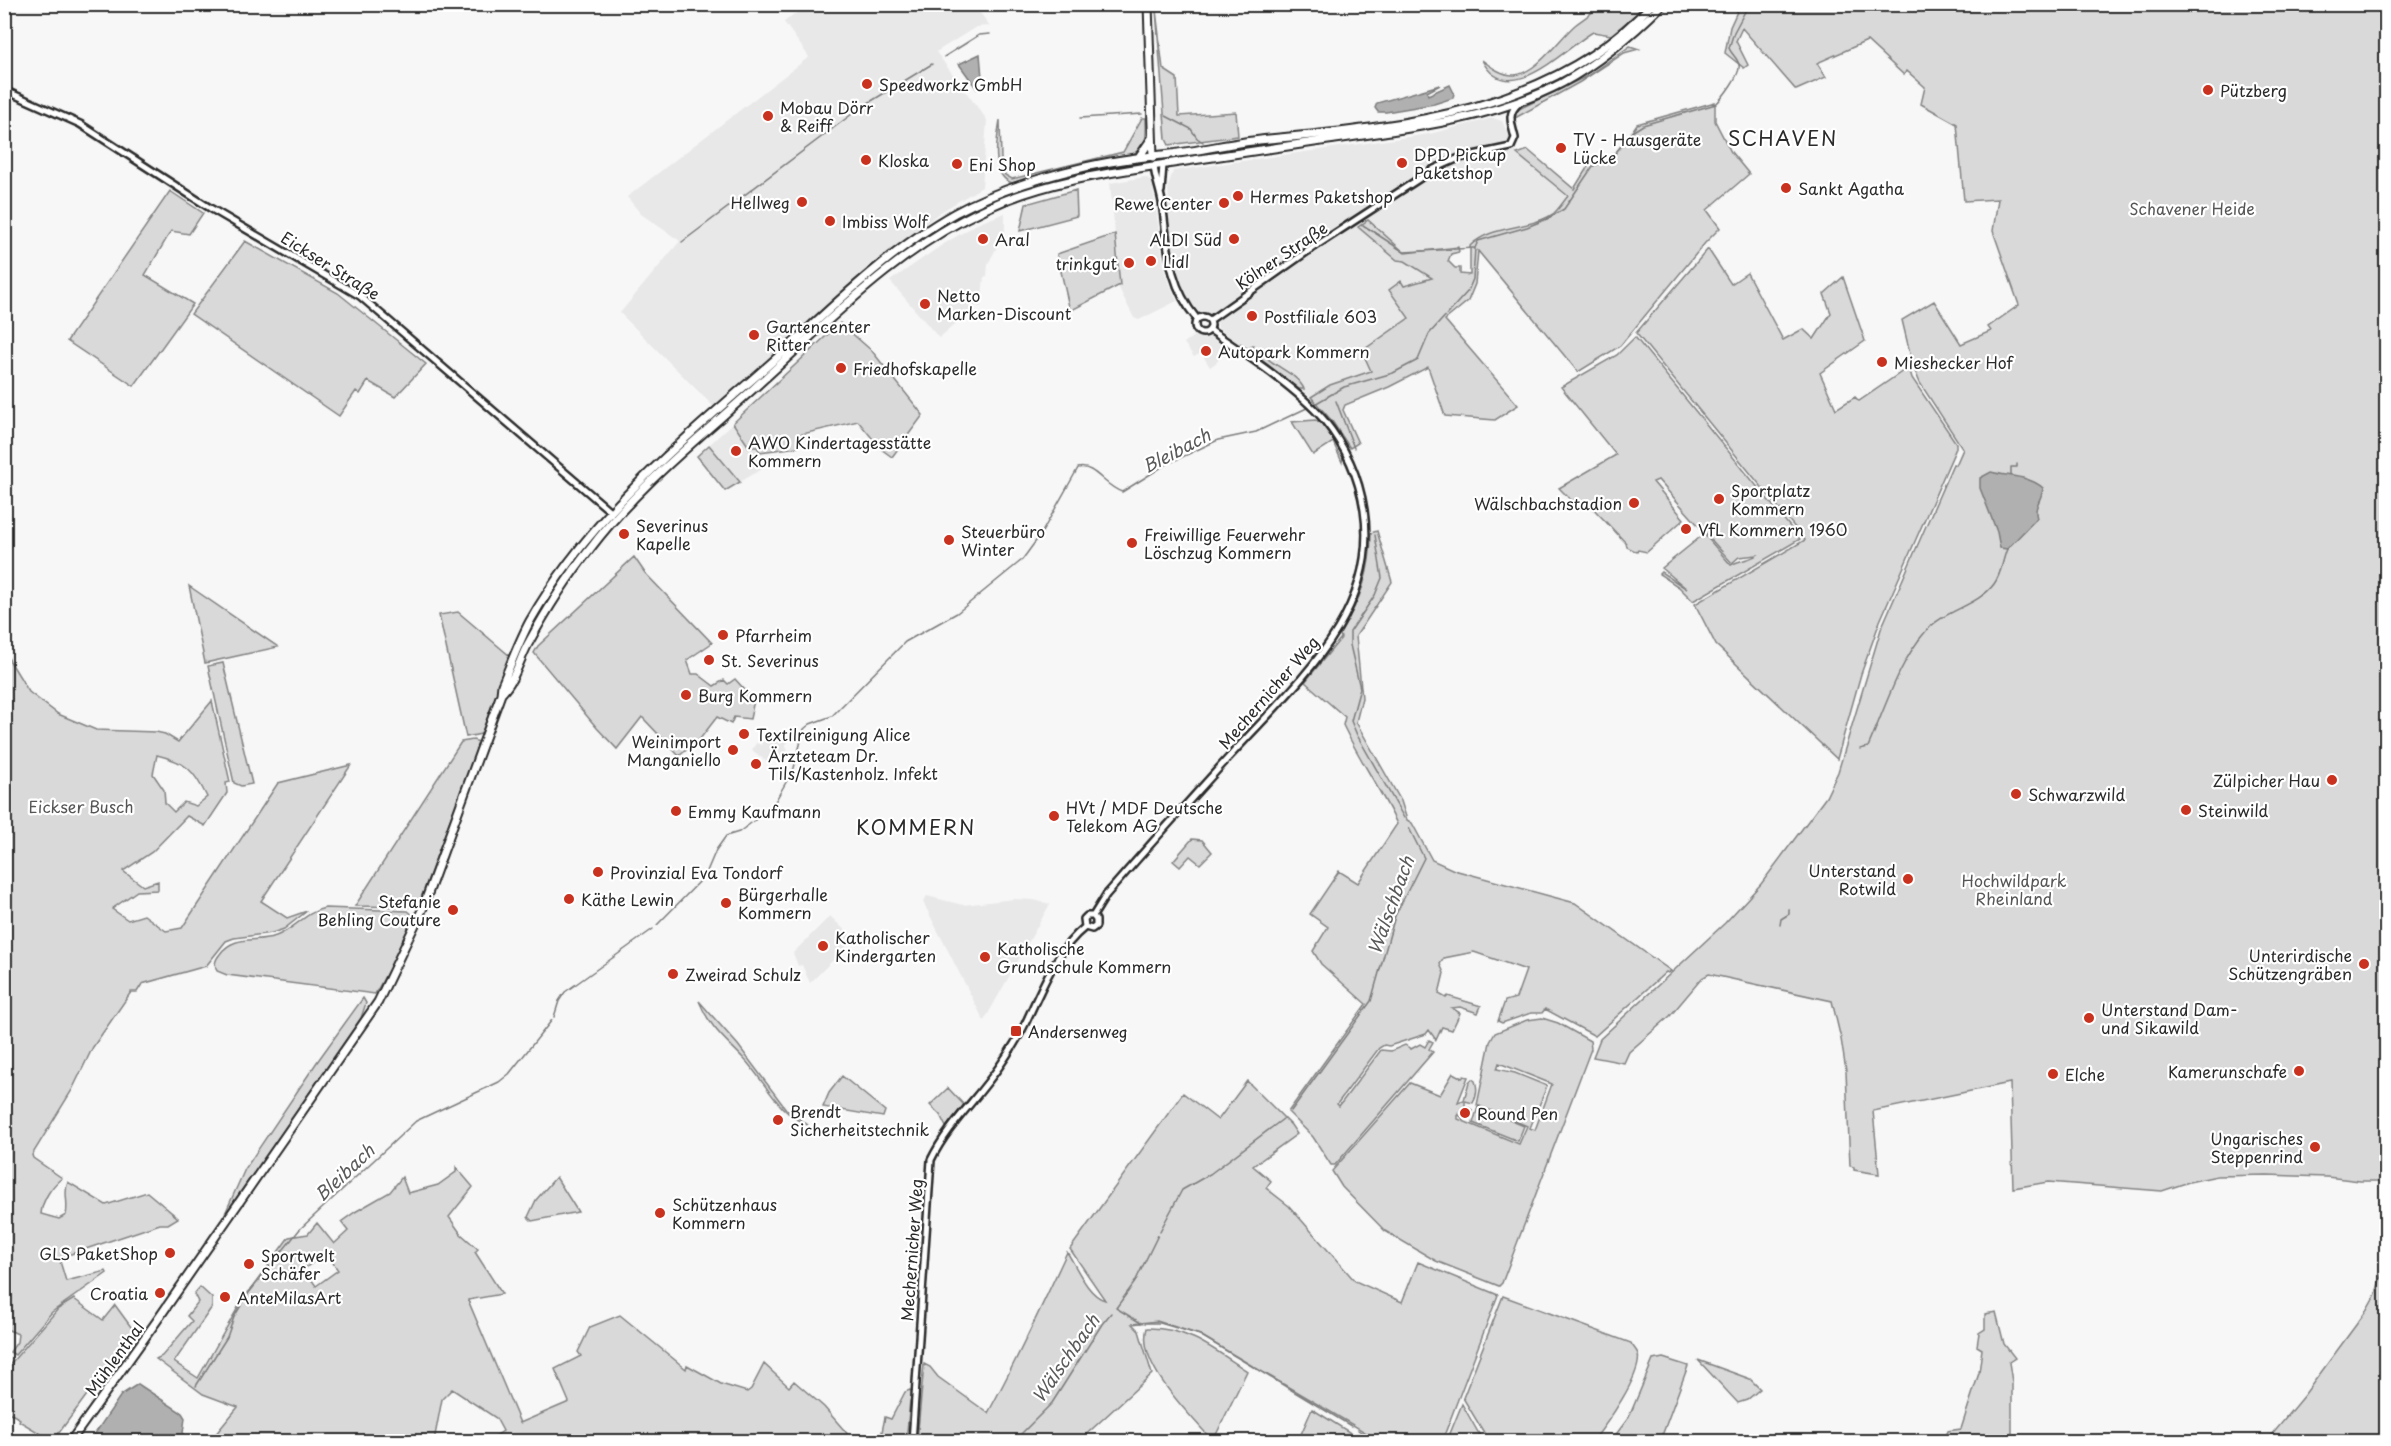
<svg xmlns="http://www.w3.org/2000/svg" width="2391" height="1446" viewBox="0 0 2391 1446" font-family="'Playpen Sans',sans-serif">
<rect width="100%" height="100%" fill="#f7f7f7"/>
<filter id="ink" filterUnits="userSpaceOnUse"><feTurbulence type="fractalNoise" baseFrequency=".0167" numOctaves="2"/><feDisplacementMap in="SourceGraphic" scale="12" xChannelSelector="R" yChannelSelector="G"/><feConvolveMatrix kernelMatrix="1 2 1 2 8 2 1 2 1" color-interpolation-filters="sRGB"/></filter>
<g filter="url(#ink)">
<path fill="#e8e8e8" d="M807,5h167l16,21 -14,1 -40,25 51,68 -5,67 -43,26 -65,51 -160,143 -94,-94 60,-72 -39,-27 -14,-17 182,-140 -25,-35z
M1493,118l9,3 15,33 51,42 -15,18 -40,15 -35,9 -8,8 -66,7 -36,-33 29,40 8,1 27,17 -28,8 -3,-4 8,36 -47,33 9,20 -41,14 -19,12 -93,-69 -2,-12 -18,-5 -13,-16 -11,-34 -5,-48 -1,-27 5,-15 256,-37z
M1145,177l7,4 13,92 12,28 -38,19 -5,-2 -16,-32 2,-2 -10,-101z
M1005,213v19l-17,32 -1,12 -3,1 -3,30 -5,-1 -37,32 -49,-57 52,-36 35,-21z
M1195,335l17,3 14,11 -5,3 1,2 -5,8 -7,5 -9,-14 -7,4 -10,-14z
M733,423l16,24h8v11l7,10 -24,14 -31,-37z
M773,731l15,11 -3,3 3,4 -5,9 -3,-3 -12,8 -16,-13 4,-7 8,3 -3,-2 7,-12 3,2z
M927,896l36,9 51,-6 20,1 16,4 -66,117 -61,-119z
M830,916l24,23 -44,44 -8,-18 -4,1 -5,-13z"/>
<path fill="#d9d9d9" stroke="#828282" stroke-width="1.5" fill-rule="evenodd" d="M1600,5h47l-36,30 -18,-3c-27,15 -85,80 -111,28 9,7 21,16 33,15 23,-3 44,-36 60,-50 9,-7 18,-12 25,-20z
M1740,5h646v1176h-26l-33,-4 -60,-2 -50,1 -28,6 -27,9 -114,-9 -35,6 -3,-105 -137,28 6,63 -25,-4v-3l-4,-1 -4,-95 -5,-32 -9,-38 -123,-27 -7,4 -32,38 -41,36 -5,11 -31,-6 7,-18 125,-116 36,-39 65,-87 12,-25 43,-143 72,-165 3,1 7,-16 -43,-66 -7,-17 -11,-46 32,-19 27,43 30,-13 -3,-4 31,-22 -26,-74 5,-32 -34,2 -7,-77 -36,-20 4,-17 -17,-15 -2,-1 -2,4 -37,-34 -50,22 9,14 -30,13 -54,-62 -6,13 12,24 -4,3 -19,-15 5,-26z
M1156,10l7,59 14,9 2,38 57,-4 2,24 -69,9 -3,-6z
M1630,46l9,3 -15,4 -44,29 -65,36 1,-6 5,-4 66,-32z
M1715,102v19l16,31 18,22 -42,36 13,18 -15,15 -85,103 -42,26 -100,-121 -3,33 -7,17 -23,19 73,85 -23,15 -50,-4 -17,-49 -39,20 -44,18 -2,5 15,33 -8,5 -18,-27 -21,-24 19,-12 41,-14 -9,-20 47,-33 -20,-28 12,-9 3,5 28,-8 -27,-17 -8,-1 -39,-33 10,-7 37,33 53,-6 1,5 -8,2 -3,7 7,7h5v6l10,1v-29c20,-21 58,-16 83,-32 5,-4 10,-12 15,-18l-51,-42 11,-4 46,39 16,-26c28,-6 31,-16 47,-39z
M1142,118h4c0,17 3,26 -13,36l-76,16 -45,13c-22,-7 -15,-45 -12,-63l1,39 4,16 7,4 111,-27z
M1076,190l1,26 -57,15 6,-27z
M170,191l33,22 -14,21 -18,-3 -26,44 48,29 -59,82 -67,-45z
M1115,234l5,51 -50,26 -13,-57z
M245,241l93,52 88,71 -31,33 -27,-16 -8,13 -4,-3 -17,25 -148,-102z
M1708,249l23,35 16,-11 36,67 20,-11 11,10 17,-26 -7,-19 19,-17 22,64 -45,32 16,36 19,-12 4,4 50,-34 3,11 44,65v5l-76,173 -19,53 -24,85 -121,-114 -21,-41 110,-64 -169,-207z
M840,323l32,28 51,64 -31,42 -11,-8 -23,-28 -60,14v12l-38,5 -3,-5h-8l-16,-24z
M1635,337l165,202 -107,62 -14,-14 -20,-13 2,-2 26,17 -25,-21 42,-34 27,31c8,-5 19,-5 26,-10l-18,2 -7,6 -74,-83 -5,2 31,37 -37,33 -9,-2 -1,2 -10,-5 -1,-4 -39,-41 -16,-2 -12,-12 57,-33 -55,-68 56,-32z
M1240,343l8,6 5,-4 3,6 3,-2c10,17 37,22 45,40h-5z
M1315,420c12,3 32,29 27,42l-9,-20 -20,13 -21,-33z
M709,445l31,37 -15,9 -28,-35z
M1377,531l15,51 -36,54 6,62 -6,24 45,79 6,19 5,3 20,37 22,10 121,33 96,68 -3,2 -2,-1 -71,64 -50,-27 -3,4h-11l-29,10 -4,-2 7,-20 11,-3 10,-28 -52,-18 -30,6 -4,6 4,9 -5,21 7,4 2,-2 33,10 -3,7 -18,-6 -8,1 8,5 -8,17 -10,-3 -6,13 -7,-10 -3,4 -37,12 -5,-1 -5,3 -42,56 2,2 42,-56 10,1 14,-6 6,4 9,-5 5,3 4,-7 4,2 -4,7 4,3 -98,113h-4l-18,-28 -25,-25 78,-108 -45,-40 -8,-13 15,-24 -18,-13 29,-43 19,12 39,-59c-16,-34 -38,-65 -54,-99l2,-8 -40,-35 36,-44 -1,-4c20,-34 31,-61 31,-101z
M634,557l11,16 67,70 -25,17 5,14h6l16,12 10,-6 4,4 7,-5 19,21 -4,19 -16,-2 -3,7 -14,-7 -17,22 -21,17 -37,-39 -25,32 -20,-21 -63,-75 4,-7z
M189,586l89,61 -73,16z
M458,612l53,45 -30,77 -15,3 -27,-122z
M5,653l24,39 29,22 38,16 60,2 9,2 13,8 34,-41 18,81 -4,1 1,10 -22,33 -18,-10 -35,36 -29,19 20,15 15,-5v9l-21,1 -25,18 16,11 16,-5 22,16 16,-3 96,-145 73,-18 -90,136 26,17 20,-7 -23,18 -12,4 -38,5 -8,3 -20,25 -64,18 -5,8h-6l-38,55 -21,43 -40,65 1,3 29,20c-10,8 -20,22 -21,36l18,5 7,-4c3,-14 -3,-22 2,-33l38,23 41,-13 31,26 -10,6h-8l-101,34 7,23 40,-10 1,2 -55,39 -37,43 -5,-3 7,-10 1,-8 -14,-6zM157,755c29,7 37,15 50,42l-11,9 -12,-4 -10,10 -9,-9 -1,-13 -11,-16z
M223,663l29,121 -11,2 -7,-3 -26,-117z
M473,740l6,2 -59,159 -11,6 -54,-1 106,-164z
M1192,839l10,1 10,12 -12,12 -10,-8 -10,11 -7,-6z
M325,908l83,3 6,5 -15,35 -24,43 -148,-19 -10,-4c-3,-7 -2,-11 3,-17 14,-20 36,-11 56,-18 19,-7 29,-24 49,-28z
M363,998l3,5 -5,15 -138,200 22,-49 72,-107z
M699,1001l39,44 48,64 22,16c-30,-11 -43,-44 -64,-66 -19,-20 -34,-31 -45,-58z
M1542,1018l16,5 32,18 1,8 -89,234 -3,3 -63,-25 -51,-30 -43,-44 -10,-16 78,-88 30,12 13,-22 9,5 2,-2 4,1 -10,25 6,-2 5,-18 3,-3 3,2c3,8 2,15 -2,22l-8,-2v5l7,4 -1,6 -8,3 -5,-5v5l61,25 8,-18 -50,-21 13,-63 5,-9 32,-13zM1499,1063l53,21 -17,46 -5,-2 17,-42 -32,-13 -18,-4z
M842,1076l43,35 -2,6 -60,-10 6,-14z
M1247,1081l44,44 6,9 -44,32 18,15 -5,7 23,18 66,75 47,21 16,-40 80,33 -56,146h-62l-180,-106 -43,-14 -25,3 7,7 13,43 -73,67h-162l7,-77 6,3 8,10 50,36c29,-53 54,-107 79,-161 9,14 21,44 38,48l-35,-51 113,-156 35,27z
M948,1088l16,17 -18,22 -6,-12 -10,-10z
M1478,1107l46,19 -6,15 -45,-18z
M456,1167l17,20 -24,30 12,17 17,15 -3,3 27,42 -34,6 52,123 49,-21 -14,-33 26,-13 -3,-4 12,-25 30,-12 66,54 1,-4 34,19 26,8 4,-3 13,-25 25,23 5,-6 30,26 27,31 20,3h-383l15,-10 -7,-13 -44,-29 -10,10 -8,42h-224l28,-34 -35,-13 -47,-35 6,-3 30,-35 -5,-5 11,-14 -4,-8 6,-7 12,11v9l-38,55 24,16 42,-74 49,-67 19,-3 9,-11 17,21 14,-13 -7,-9 14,-10 35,-20 12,-15 6,16 30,-8 18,-13zM326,1253l12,17 -22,16 -12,-17z
M556,1177l22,35 -46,9 -4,-4 8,-17z
M2386,1258v183h-120l39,-47 62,-84 9,-16z
M1503,1296l128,47c1,3 5,6 7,11 5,20 -33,72 -45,87h-104l-26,-43z
M74,1299l29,21 12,-15 19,26 -81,110 -34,-20 1,-2 -15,-9v-40l53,-61z
M1996,1312l8,32 11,14 -6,4 3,20v59h-61l-7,-3 3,-7 14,-2 18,-56 3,-24 -5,-3 2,-13 6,-4v-15z
M1147,1328c40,-1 68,22 100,43l-34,70c-22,-25 -77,-77 -66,-113z
M1663,1358l25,8 -28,75h-49l18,-24 24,-57z
M1698,1360l52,19 10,10 -13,11 -9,3z
M910,1390l3,4v7h-3l-4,40 -26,1 5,-25 6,2 14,-27z
M1462,1404l21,37h-36z
M1312,1409l45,28 -2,4h-57z"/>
<path fill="#b0b0b0" stroke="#7b7b7b" stroke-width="1.5" d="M980,54l3,35h-6l-18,-25z
M1440,85l-13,7 1,3 22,-10 4,8 -1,5 -19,6 -48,8h-8l-3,-4 2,-5z
M1991,472c18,5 37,3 52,16 -1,12 -10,18 -6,30l-30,31 -7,-1 -3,-16 -17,-44v-10z
M138,1384l44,29 3,5 -3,23h-92l31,-46z"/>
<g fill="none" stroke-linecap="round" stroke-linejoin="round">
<path stroke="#7b7b7b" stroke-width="1.5" d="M944,57l35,-22 11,-1
M860,108l72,-44
M1166,116l25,13 6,9 6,4
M1080,118l62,-4
M1363,225l41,27 70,-4
M682,242l170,-128
M1336,401l18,47
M1313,405l31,-18 49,-14 25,-13 11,-26 39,-43 5,-12 2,-31 3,-7 49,-14 20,-8 17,-10 29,-43 16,-5 23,-29 11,-7 73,-21c7,-7 25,-30 23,-39 -1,-7 -8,-11 -10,-17l5,-16 15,-28
M2011,475v-8h6v-3
M1375,535l7,43 -7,17 -25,37v13l10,43 -9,33 6,14 47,83
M1860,749l8,-2c17,-38 30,-84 58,-116 18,-21 52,-25 68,-47 8,-11 8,-23 13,-35
M657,925l48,-49 11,-26 10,-14 13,-4 27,-20 10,-12 18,-32 10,-39 6,-5 22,-8 73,-74 52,-29 65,-53 19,-26 37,-66c16,-4 26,18 44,24l43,-27 53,-25 38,-8 53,-25
M1780,925l1,-6 8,-5v-5
M554,1017l5,-16 6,-9 88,-63
M1291,1111l80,-110 24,-85 29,-58 -15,-30
M1160,1231l22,-41 28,-16 73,-55
M1141,1323l-25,-15 19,-26 23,-47
M1145,1323h15l40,12 151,91
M196,1386l31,-49 7,-20 14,-23 52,-65 116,-108 83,-39 10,-8 43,-54
M1358,1430l18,12
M1013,1442l39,-39 50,-79 9,-11"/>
<defs>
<path id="minor" d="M4,90l76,34 130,84 150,88 250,215
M1154,166c1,12 6,24 8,36 6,44 5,81 35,117
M1161,191l2,-26
M1195 325a8 8 0 1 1 16 0a8 8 0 1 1-16 0Z
M1210,320l98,-69 126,-82 25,-11 52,-11 4,-9c-3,-14 -9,-24 4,-35
M1093,916l13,-21c41,-47 82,-93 124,-139 63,-70 150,-141 134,-246 -5,-33 -19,-64 -40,-90 -27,-32 -79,-66 -114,-90
M1085,927l-1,-8 3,-3h6
M912,1442l19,-282c17,-35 46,-61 68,-93 9,-13 19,-28 26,-43 16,-33 30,-73 60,-97l7,2 4,-3v-6l-3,-4"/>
<path id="major" d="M1148,4l5,153
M1139,157l13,-19
M501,694c14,-14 18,-33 27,-50 18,-33 38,-65 62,-95 45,-60 106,-109 162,-159 74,-66 144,-141 235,-182 56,-26 119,-35 179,-44 54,-8 108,-16 162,-24 78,-11 163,-20 234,-57 38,-21 70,-48 101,-79
M70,1442l86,-120 222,-320 44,-92 79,-216 1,-9c9,-21 17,-44 28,-64 62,-109 158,-184 250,-266 53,-49 112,-107 175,-142 39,-21 83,-35 126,-45 29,-7 60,-11 90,-14 33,-4 65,-12 98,-15 134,-12 287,-29 383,-135"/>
</defs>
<use href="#minor" stroke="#2b2b2b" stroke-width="10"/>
<use href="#major" stroke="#2b2b2b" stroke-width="11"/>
<use href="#minor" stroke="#fff" stroke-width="5"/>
<use href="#major" stroke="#fff" stroke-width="7"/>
</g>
</g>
<g fill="#c8321e" stroke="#fff" stroke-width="2">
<circle cx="867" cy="84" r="6"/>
<circle cx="2208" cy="90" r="6"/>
<circle cx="768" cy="116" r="6"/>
<circle cx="1561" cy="148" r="6"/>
<circle cx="866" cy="160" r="6"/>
<circle cx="1402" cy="163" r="6"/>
<circle cx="957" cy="164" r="6"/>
<circle cx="1786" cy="188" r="6"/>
<circle cx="1238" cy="196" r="6"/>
<circle cx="802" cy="202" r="6"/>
<circle cx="1224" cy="203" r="6"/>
<circle cx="830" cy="221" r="6"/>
<circle cx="983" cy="239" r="6"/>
<circle cx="1234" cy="239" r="6"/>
<circle cx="1151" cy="261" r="6"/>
<circle cx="1129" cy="263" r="6"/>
<circle cx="925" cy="304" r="6"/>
<circle cx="1252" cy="316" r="6"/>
<circle cx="754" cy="335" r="6"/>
<circle cx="1206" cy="351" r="6"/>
<circle cx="1882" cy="362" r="6"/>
<circle cx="841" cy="368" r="6"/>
<circle cx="736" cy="451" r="6"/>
<circle cx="1719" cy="499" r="6"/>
<circle cx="1634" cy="503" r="6"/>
<circle cx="1686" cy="529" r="6"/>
<circle cx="624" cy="534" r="6"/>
<circle cx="949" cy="540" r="6"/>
<circle cx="1132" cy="543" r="6"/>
<circle cx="723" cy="635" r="6"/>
<circle cx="709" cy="660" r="6"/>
<circle cx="686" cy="695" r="6"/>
<circle cx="744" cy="734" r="6"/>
<circle cx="733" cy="750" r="6"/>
<circle cx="756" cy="764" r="6"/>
<circle cx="2332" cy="780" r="6"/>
<circle cx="2016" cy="794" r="6"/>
<circle cx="2186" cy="810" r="6"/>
<circle cx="676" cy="811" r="6"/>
<circle cx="1054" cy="816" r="6"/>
<circle cx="598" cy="872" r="6"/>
<circle cx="1908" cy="879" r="6"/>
<circle cx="569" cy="899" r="6"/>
<circle cx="726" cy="903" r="6"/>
<circle cx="453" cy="910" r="6"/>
<circle cx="823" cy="946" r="6"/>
<circle cx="985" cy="957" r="6"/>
<circle cx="2364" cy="964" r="6"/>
<circle cx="673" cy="974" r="6"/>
<circle cx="2089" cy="1018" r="6"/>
<rect x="1010" y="1025" width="12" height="12" rx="3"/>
<circle cx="2299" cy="1071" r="6"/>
<circle cx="2053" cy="1074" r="6"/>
<circle cx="1465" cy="1113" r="6"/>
<circle cx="778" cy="1120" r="6"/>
<circle cx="2315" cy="1147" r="6"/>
<circle cx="660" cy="1213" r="6"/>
<circle cx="170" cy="1253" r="6"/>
<circle cx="249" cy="1264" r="6"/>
<circle cx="160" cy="1293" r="6"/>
<circle cx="225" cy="1297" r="6"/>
</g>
<g text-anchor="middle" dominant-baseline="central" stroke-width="4.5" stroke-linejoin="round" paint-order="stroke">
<g font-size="16" fill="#2b2b2b" stroke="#fff" text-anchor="start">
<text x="879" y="84">Speedworkz GmbH</text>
<text x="2220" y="90">Pützberg</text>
<text x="780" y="107">Mobau Dörr<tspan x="780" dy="18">&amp; Reiff</tspan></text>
<text x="1573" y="139">TV - Hausgeräte<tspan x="1573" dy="18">Lücke</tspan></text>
<text x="1414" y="154">DPD Pickup<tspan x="1414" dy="18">Paketshop</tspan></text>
<text x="878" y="160">Kloska</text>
<text x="969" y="164">Eni Shop</text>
<text x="1798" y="188">Sankt Agatha</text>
<text x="1250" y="196">Hermes Paketshop</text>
<text x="790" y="202" text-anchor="end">Hellweg</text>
<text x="1212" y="203" text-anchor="end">Rewe Center</text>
<text x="842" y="221">Imbiss Wolf</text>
<text x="995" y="239">Aral</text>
<text x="1222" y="239" text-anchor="end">ALDI Süd</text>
<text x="1163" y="261">Lidl</text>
<text x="1117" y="263" text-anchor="end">trinkgut</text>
<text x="937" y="295">Netto<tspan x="937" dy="18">Marken-Discount</tspan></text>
<text x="1264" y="316">Postfiliale 603</text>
<text x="766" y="326">Gartencenter<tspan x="766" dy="18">Ritter</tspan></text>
<text x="1218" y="351">Autopark Kommern</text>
<text x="1894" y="362">Mieshecker Hof</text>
<text x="853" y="368">Friedhofskapelle</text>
<text x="748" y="442">AWO Kindertagesstätte<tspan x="748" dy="18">Kommern</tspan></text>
<text x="1731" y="490">Sportplatz<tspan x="1731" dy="18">Kommern</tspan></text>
<text x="1622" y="503" text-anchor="end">Wälschbachstadion</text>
<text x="636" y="525">Severinus<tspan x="636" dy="18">Kapelle</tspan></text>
<text x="1698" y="529">VfL Kommern 1960</text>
<text x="961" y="531">Steuerbüro<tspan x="961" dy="18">Winter</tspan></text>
<text x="1144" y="534">Freiwillige Feuerwehr<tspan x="1144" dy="18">Löschzug Kommern</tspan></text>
<text x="735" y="635">Pfarrheim</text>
<text x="721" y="660">St. Severinus</text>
<text x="698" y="695">Burg Kommern</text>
<text x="756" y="734">Textilreinigung Alice</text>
<text x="721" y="741" text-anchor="end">Weinimport<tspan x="721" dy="18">Manganiello</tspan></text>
<text x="768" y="755">Ärzteteam Dr.<tspan x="768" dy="18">Tils/Kastenholz. Infekt</tspan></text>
<text x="2320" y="780" text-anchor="end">Zülpicher Hau</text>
<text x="2028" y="794">Schwarzwild</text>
<text x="1066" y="807">HVt / MDF Deutsche<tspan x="1066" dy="18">Telekom AG</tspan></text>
<text x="2198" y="810">Steinwild</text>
<text x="688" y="811">Emmy Kaufmann</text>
<text x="1896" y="870" text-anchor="end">Unterstand<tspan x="1896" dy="18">Rotwild</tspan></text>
<text x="610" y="872">Provinzial Eva Tondorf</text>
<text x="738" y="894">Bürgerhalle<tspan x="738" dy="18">Kommern</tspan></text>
<text x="581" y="899">Käthe Lewin</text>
<text x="441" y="901" text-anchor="end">Stefanie<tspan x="441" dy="18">Behling Couture</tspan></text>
<text x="835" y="937">Katholischer<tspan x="835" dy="18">Kindergarten</tspan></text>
<text x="997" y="948">Katholische<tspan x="997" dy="18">Grundschule Kommern</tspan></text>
<text x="2352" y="955" text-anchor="end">Unterirdische<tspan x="2352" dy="18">Schützengräben</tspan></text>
<text x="685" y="974">Zweirad Schulz</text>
<text x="2101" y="1009">Unterstand Dam-<tspan x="2101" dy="18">und Sikawild</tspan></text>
<text x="1028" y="1031">Andersenweg</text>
<text x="2287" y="1071" text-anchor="end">Kamerunschafe</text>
<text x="2065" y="1074">Elche</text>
<text x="790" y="1111">Brendt<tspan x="790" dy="18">Sicherheitstechnik</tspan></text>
<text x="1477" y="1113">Round Pen</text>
<text x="2303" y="1138" text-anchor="end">Ungarisches<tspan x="2303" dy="18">Steppenrind</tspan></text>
<text x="672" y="1204">Schützenhaus<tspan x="672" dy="18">Kommern</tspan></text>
<text x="158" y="1253" text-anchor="end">GLS PaketShop</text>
<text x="261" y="1255">Sportwelt<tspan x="261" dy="18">Schäfer</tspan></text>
<text x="148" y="1293" text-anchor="end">Croatia</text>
<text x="237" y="1297">AnteMilasArt</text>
</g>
<g font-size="16" fill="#565656" stroke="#fff">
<text x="2192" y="208">Schavener Heide</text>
<text x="81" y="806">Eickser Busch</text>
<text x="2014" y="880">Hochwildpark<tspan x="2014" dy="18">Rheinland</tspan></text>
</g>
<g font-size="16" fill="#2b2b2b" stroke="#fff">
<text transform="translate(1281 255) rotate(-34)">Kölner Straße</text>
<text transform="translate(331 265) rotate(32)">Eickser Straße</text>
<text transform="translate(1268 692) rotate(-49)">Mechernicher Weg</text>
<text transform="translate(911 1250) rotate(-86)">Mechernicher Weg</text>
<text transform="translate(114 1358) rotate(-54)">Mühlenthal</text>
</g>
<g font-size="18" font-style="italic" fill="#5a5a5a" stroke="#fff">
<text transform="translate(1176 450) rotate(-28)">Bleibach</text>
<text transform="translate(1390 905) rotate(-70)">Wälschbach</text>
<text transform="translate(344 1172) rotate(-43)">Bleibach</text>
<text transform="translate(1065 1358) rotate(-55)">Wälschbach</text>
</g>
<g font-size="20" letter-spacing="1.5" fill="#2b2b2b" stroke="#fff">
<text x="1783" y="138">SCHAVEN</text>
<text x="916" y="827">KOMMERN</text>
</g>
</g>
<rect width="2391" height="1446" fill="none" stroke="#fff" stroke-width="24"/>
<rect x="12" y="12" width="2367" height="1422" fill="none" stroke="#2b2b2b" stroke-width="2" filter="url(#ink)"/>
</svg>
